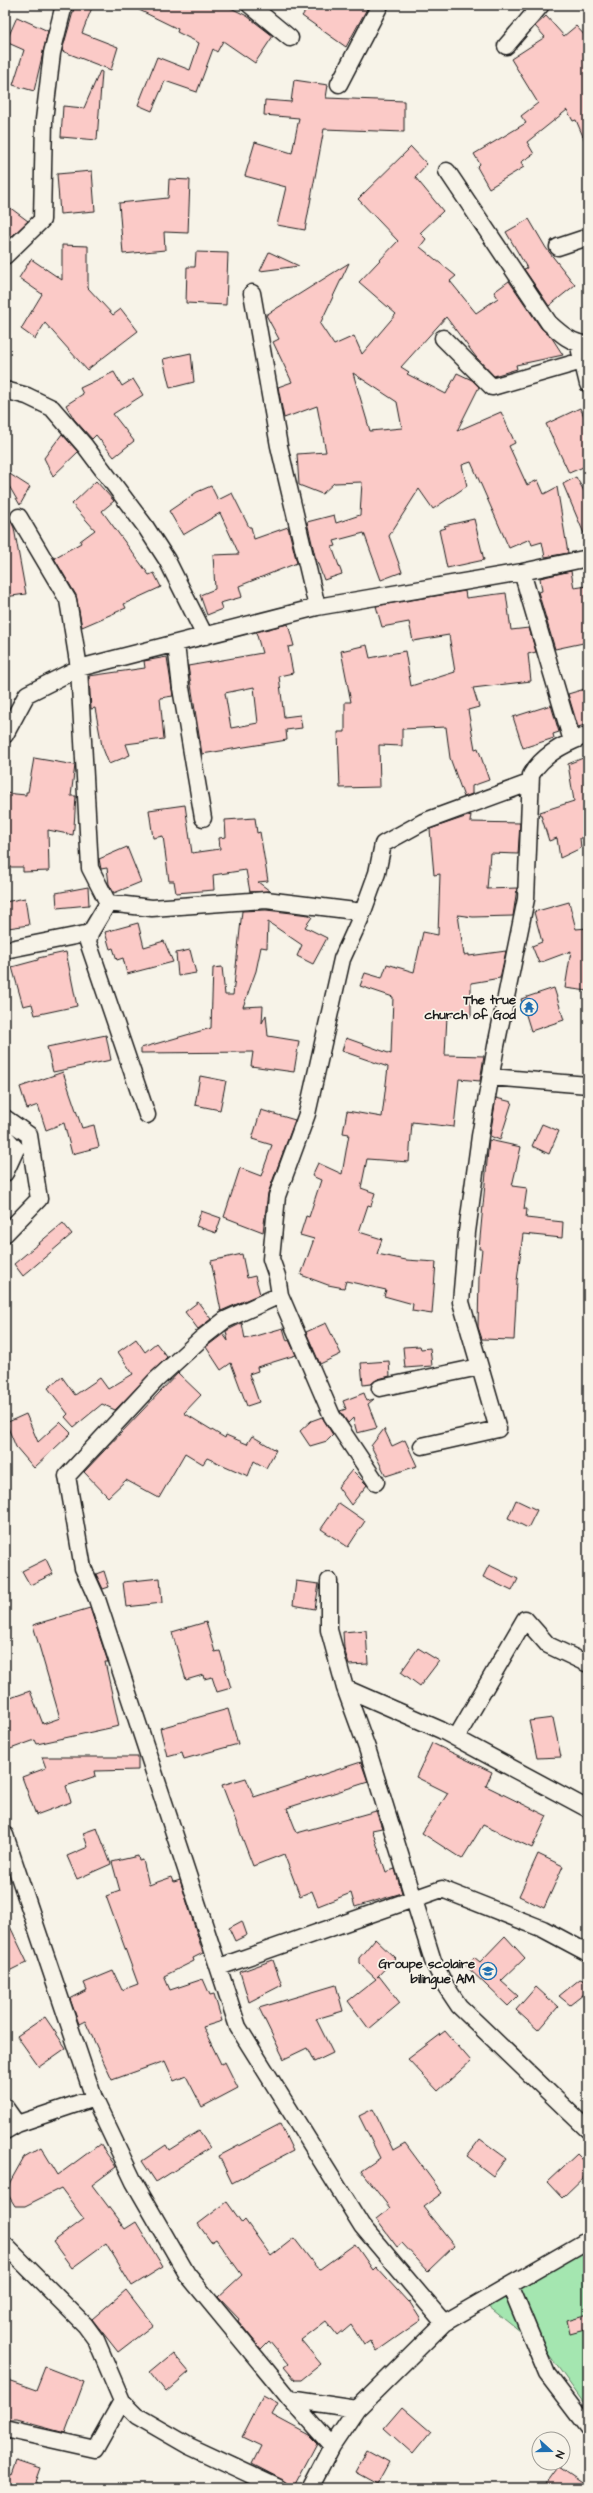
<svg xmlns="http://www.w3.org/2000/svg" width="593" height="2493" viewBox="0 0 593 2493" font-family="'Architects Daughter',sans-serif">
<rect width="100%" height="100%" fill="#f7f3e8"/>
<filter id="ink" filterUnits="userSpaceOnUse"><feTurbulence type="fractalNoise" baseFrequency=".025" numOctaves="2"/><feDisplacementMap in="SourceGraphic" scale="8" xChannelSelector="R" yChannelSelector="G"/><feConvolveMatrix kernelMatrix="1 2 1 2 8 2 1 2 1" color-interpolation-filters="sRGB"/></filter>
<g filter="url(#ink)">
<path fill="#a4e6b0" stroke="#608166" d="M588,2240v169l-38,-53 -67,-54z"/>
<path fill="#fbcac7" stroke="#1c1c1c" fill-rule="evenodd" d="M75,5h18l-11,28 36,14 -7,23 -49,-19z
M129,5h96l22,11 26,20 -18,27 -32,-22 -6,11 -4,-3 -16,43 -32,-11 -13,30 -14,-6 19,-48 33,13 9,-27 -22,-11 1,-3z
M310,5h59l-23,42 -44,-31z
M546,16l18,20 12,-10 12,13v109l-12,-28 -3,1 -6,-11 -40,32 7,12 -13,8 3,5 -35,21 -12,-21 3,-3 -6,-10 52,-31 -5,-7 17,-13 -27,-44 34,-22 -10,-11z
M17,17l31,14 -14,60 -21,-6 11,-35 -18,-8z
M100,71l2,1 -5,68 -36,-3 2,-31 21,2z
M294,80l34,5 -2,13 78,3v31l-80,-3 -19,101 -28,-5 9,-38 -41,-11 10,-34 37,11 7,-35 -35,-3 1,-15 26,2z
M411,147l16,17 -12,13 28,34 -23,22 6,6 -6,8 36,29 -6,5 26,32 22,-15 -4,-6 15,-11 32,47 11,10 11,17 -47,10 1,4 -23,7 -18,-19 -30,-40 -45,50 8,5 -2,2 39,20 11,-21 15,7 7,7 -22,44 44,-19 14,31 -6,3 18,39 11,-5 6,14 13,-7 11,66 -23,4 -3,-15 -10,3 -2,-6 -21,9 -38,-86 -9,3 5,21 -34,23 -14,-20 -30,47 13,36 -21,8 -17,-47 -30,8 2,5 -4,1 10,27 -18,6 -9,-24 -8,-34 27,-7 2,8 24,-8 2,-33 -28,1 -12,11 -23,-9 -2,-31 29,-2 -9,-46 -33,12 -6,-31 14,-5 -19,-40 6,-3 -13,-24 83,-52 -29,61 14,21 20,-9 8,18 34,-40 -37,-32 39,-41 -40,-42zM353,373l44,29 5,26 -32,3z
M92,171l3,40 -35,3 -3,-40z
M169,179l21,1 -2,53 -24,-1 1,18 -42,4 -4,-51 49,-5z
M5,204l23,17 -18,17 -5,-3z
M529,219l17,29 29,37 -26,21 -25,-37 3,-1 -21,-36z
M62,245l26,1v42l25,27 8,-6 17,22 -51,39 -42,-47 -10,16 -14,-10 21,-35 -23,-16 12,-19 31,21z
M196,252l32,1 -2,52 -40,-2 1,-36h8z
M269,252l30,14 -39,5z
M191,353l3,29 -24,6 -7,-29z
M114,372l8,14 11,-7 10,16 -30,19 21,27 -20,16 -18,-22 -4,4 -18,-20 -8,-14 17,-11 -3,-6z
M580,408l8,16v41l-19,8 -23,-49z
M62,434l16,18 -25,24 -9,-18z
M5,471l25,16 -10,18 -15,-26z
M576,477l12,21v45l-25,-59z
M96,481l18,20 -12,10 47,64 5,-2 7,14 -37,17 2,4 -44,19 -6,-32 -22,-37 27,-15 -1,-2 15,-11 -23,-26z
M211,486l7,14 14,-7 17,34h2l3,12 34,-12 9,36 -58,23 3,11 -22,6 2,6 -15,6 -7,-20 15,-6 -2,-34 26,-1 -19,-41 -37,22 -14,-24 28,-19z
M10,519l4,9 12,66 -21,3v-77z
M474,519l10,41 -37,8 -8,-38 7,-2 -2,-2z
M571,571l3,17 14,-2v56l-33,7 -16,-54 -1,-3 4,-1 -2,-13z
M465,591l1,7 40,-5 5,37 18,-2 7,24 -8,2 3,27 -58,7 6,19 -11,3 7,39 3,-1 11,32 -17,6v8l-8,3 -14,-39 -4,-31 -44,2v17l-23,-1 1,42 -40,1 -2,-56h7v-30h6l-10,-51 26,-6 3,13 35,-7 6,35 44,-14 -6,-37 -36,6 -4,-19 -27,5 -6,-21z
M288,624l6,22 -6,1 5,26 -14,3 5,41 16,-2 2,13 -16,2 1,10 -85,14 -14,-88 74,-13 -6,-21zM254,687l4,36 -27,5 -6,-35z
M167,657l6,39 -13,2 4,41 -38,5 4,11 -21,9 -7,-18 -7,-38 -4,1 -2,-33 56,-8 -1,-7z
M588,688v36l-10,3 -10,-33z
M551,705l8,27 -6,2 1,4 -31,10 -10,-31z
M588,756v82h-8l1,10 -21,10 -3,-20 -8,3 -9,-29 34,-11 -6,-37z
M34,758l41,7 -4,31h5l-2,31 -1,8 -25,-5 1,41 -26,1v-5h-18v-74l21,2v-3h2z
M185,805l7,48 28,-4 -1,-11 7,-1 -1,-17 30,-2 2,15 3,-1 8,49 -10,1 12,9 -20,1 -4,-22 -33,5 1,15 -38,3 -2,-12h-5l-6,-45 -10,2 -4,-28z
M471,815l-1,7 50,1 -2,31 -28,-1 -3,36 30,-1 -4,28 -40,1 -15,-2 6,40 5,-1v2l37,-5 -6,27 -29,5v33h-24l-2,39 39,1 -4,25 -21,-2 -5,48 -42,-5 -3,40 -42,-3 -6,29 14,5 -4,13 -3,-1 -9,27 23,7 -5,15 29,6 30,2 -4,52 -20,-3 1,-7 -29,-8 2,-6 -40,-9 -2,7 -16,-3 -27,-10 13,-36 -14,-4 6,-19 3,1 12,-37 -9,-4 6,-13 24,11 7,-40 -6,-1 4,-22 35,6 6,-50 -46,-16 4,-13 45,16 2,-57 -33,-11 5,-13 17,5 5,-14 27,8 9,-40 15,3 2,-61 -6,1 -4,-46z
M127,847l14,35 -27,11 -5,-9 -2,-16 -6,1 -2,-10z
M88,887l1,18 -32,3 -1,-15z
M25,898l4,27 -21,3 -3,-26z
M569,902l7,27 12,-1v63l-23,-3 6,-37 -32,12 -7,-17 10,-4 -8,-30z
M266,910l43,5 3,2 -7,10 22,11 -14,26 -16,-8 5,-11 -34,-23 -1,26 -6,-1 -5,24 -13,36 20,-1 -1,17 4,-8 2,21 31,5 -5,31 -43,-6 2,-14 -112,1v-5l70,-20 2,-60 9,-1 3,28h8l9,-84z
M138,923l6,24 20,-6 9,21 -46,12 -4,-16 -6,2 -4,-12 -3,1 -5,-17z
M190,950l6,23 -18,3 -2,-23z
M66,952l11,54 -42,9 -3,-11 -9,2 -11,-39 26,-7v-2z
M554,988l10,32 -33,11 -10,-32z
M106,1035l5,25 -58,12 -6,-25z
M63,1072l19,56 12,-3 5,22 -27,7 -8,-31 -18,7 -8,-25 -11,4 -7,-22z
M200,1076l26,5 -6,29 -25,-5z
M496,1098l16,4 -12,38 -10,-4z
M261,1110l34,10 -27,73 -5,39 -39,-15 16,-49 21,8 11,-31 -20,-6z
M542,1124l17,7 -10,23 -17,-8z
M489,1140l32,7 -9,39 15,2 -3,21h3l-1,9 37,4 -1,16 -39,-4 -6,47 -3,59 -32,-1 -4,-12 1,-50 3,-28h-3z
M201,1211l20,7 -5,15 -20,-7z
M63,1223l9,11 -49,42 -9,-12z
M242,1254l5,24 8,-2 5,18 -39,17 -10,-50z
M198,1302l13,17 -13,10 -13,-17z
M242,1323l3,16 38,-11 4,13 2,-1 7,15 -39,12 1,4 -9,3 10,28 -12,4 -16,-43 -10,7 -15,-23 17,-13 5,7 -2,-10z
M326,1323l15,31 -21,10 -14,-32z
M136,1339l9,13 11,-9 11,14 -52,53 -13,-6 -28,23 -9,-10 3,-3 -20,-26 14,-11 13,18 25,-17 8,11 25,-15 -15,-22z
M420,1346l1,3 9,-1 2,18 -27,2 -2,-21z
M389,1361l1,15 -12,3 -7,5 -8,1 -2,-22z
M178,1373l23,22 -17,18 41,25 1,-3 21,9 5,-8 24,14 -10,18 -12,-7 -6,15 -41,-18 -4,6 -18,-11 -26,45 -33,-18 -18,17 -24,-25z
M364,1393l3,8 7,-2 -6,5 9,24 -20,5 -4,-15 -5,5 -8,-12 6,-2 -3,-8z
M26,1414l12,28 22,-20 11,11 -37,35 -18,-21 -10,-24z
M322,1417l11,18 -6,6 -17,5 -10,-15 11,-10z
M384,1429l8,17 13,-6 12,26 -31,10 -15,-30z
M352,1470l15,15 -16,20 -13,-18z
M516,1500l21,10 -9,18 -20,-10z
M339,1503l26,18 -17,26 -27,-18z
M46,1559l7,15 -23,11 -8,-14z
M489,1565l29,14 -6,12 -29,-14z
M104,1571l5,16 -6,2 -7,-15z
M160,1578l2,25 -36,4 -3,-25z
M296,1581l23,3 -4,25 -22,-4z
M90,1608l18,54h-3l14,64 -82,18 -2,-4 -30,11v-51l25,-9 13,33 17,-6 -27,-93z
M206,1622l9,30 5,-1 11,37 -14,4 -5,-15 -8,2 -1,-4 -17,5 -14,-48z
M366,1630l2,34 -19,1 -5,-17 -1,-16z
M418,1648l21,13 -19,25 -19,-14z
M228,1709l10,35 -54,15 -2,-7 -15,4 -7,-28z
M553,1718l8,39 -24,1 -8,-37z
M432,1743l60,29 -6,14 61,30 -15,32 -49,-23 -21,34 -40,-26 26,-40 -32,-16z
M42,1757h96v13l-43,1 1,5 -30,10 5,16 -35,13 -14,-38 24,-9z
M361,1762l7,20 -81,26 10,25 79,-22 6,17 -10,2 14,42 9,-3 7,24 -47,14 -4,-14 -33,13 -6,-15 -12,5 -16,-42 -31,12 -31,-81 24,-7 8,19z
M97,1828l14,36 -34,15 -10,-23 21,-9 -5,-14z
M538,1854l25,12 -19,42 -25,-12z
M138,1856l1,5 4,-1 6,25 23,-8 2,5 6,-2 23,73 -10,5 1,3 -30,15 6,14 33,-11 7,16 4,-1 8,27 -19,6 18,37 4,-2 13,26 -36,19 -16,-31 -12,5 -9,-20 -53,19 -27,-59 -6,3 -9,-25 17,-9 -3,-7 29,-12 9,19 16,-6 -32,-88 14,-5 -8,-29z
M5,1916l22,46 -22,11z
M242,1921l5,14 -12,6 -6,-13z
M505,1936l20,22 -24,23 17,15 -10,10 -42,-40 8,-9 6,5z
M375,1939l20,19 -18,19 2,-1 21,27 -31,26 -21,-28 28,-22 -17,-16v-5z
M273,1960l9,25 -33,17 -9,-30z
M580,1979l8,3v9l-18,14 -11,-9z
M336,1985l7,26 -27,8 17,34 -19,9 -7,-14 -23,11 -25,-51z
M536,1987l22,20 -20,23 -22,-20z
M45,2017l21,31 -27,19 -22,-31z
M445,2031l26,30 -33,30 -30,-32z
M373,2109l20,41 12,-7 37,50 -19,14 31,39 -26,25 -26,-28 -5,4 -21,-28 14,-11 -29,-37 19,-13 -21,-42z
M280,2124l13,27 -61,32 -13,-27z
M199,2131l11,17 -54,34 -14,-21 24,-16 3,5z
M480,2139l26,19 -13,18 -26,-20z
M100,2144l16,23 -24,18 33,44 11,-7 27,45 -31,19 -26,-43 -34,25 -19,-26 31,-23 -23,-31 -36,18h-10l-8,-13 3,-11 14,-25 17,-10 17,28z
M577,2154l11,11v8l-26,25 -15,-16z
M227,2202l15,21 3,-3 26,36 23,-18 23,30 3,1 35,-25 18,26 3,-3 32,35 1,-1 12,19 -44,31 -7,-10 -6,4 -13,-20 -13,11 -12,-15 -25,19 20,24 -20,16h-6l-11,-13 4,-3 -19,-23 -8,8 -23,-28 1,-2 -21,-22 24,-22 -26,-36 -5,3 -13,-18z
M126,2290l27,35 -35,27 -26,-33z
M588,2314v15l-18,5 -3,-14z
M173,2353l16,19 -23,20 -16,-20z
M45,2367l39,15 -19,51 -48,-13h-12v-41l31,11z
M263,2396l15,8 -6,11 37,20 8,8 -24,45h-5l-5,-8 -31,-16 9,-18 -19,-9z
M402,2407l29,25 -18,22 -29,-26z
M367,2450l22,12 -12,22 -22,-12z
M17,2460l24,8 -5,14 11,6h-42l3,-16 4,2z
M559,2466l29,20v2h-45z
M245,2483l12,5h-16z"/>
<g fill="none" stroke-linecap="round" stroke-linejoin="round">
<defs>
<path id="minor" d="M250,5l40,33
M506,46l35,-41
M339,84l41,-79
M447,171l102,152c12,11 22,20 39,22
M558,247l30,-10
M5,256l37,-36 2,-100 8,-67 12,-48
M252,293l27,153 38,161
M443,338l49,49 90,-26
M580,351l8,33
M5,390l22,6 25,12 33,38 60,80 22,34 38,76
M19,517l49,83 11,68 11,200 18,35 -18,30 -2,9 59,173
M522,572l50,169
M176,644l5,44 22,130
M5,735l22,-41 52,-26 238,-61 205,-35 66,-14
M108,903l44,5 114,-8 97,12
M5,950l85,-17
M491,1077l97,8
M5,1118l24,17 10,64 -34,35
M5,1137l11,12 -11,24
M280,1295l-55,25 -23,18 -46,42 -89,96 16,92 14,31 141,428 124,199 82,97
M380,1388l99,-21
M422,1446l76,-17 -37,-127 6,-70 13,-96 16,-90 30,-147 5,-124c11,-20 37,-33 57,-40
M376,1482l-44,-66 -52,-121 -3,-19 -6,-17 6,-63 30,-82 35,-155 19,-42 16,-44 6,-29 40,-22 106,-39
M329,1581v49l16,58 96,42 147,79
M345,1688l22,60 66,213 12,24 14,21 129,124
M456,1738l69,-119 23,26 40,19
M5,1835l89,263 40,84 53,92 103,125 42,47
M219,1967l223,-78 101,40 45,24
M5,2107l12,17
M5,2131l12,-7 77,-26
M5,2245l80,80 11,15 26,61 15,15 52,30 90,42
M510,2285l37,89 41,54
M290,2399l67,10
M5,2429l90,20 27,-48
M310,2488l22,-42 25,-37 87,-86 144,-83"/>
</defs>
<use href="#minor" stroke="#1c1c1c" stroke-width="19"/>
<use href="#minor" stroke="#f7f3e8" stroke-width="16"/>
</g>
</g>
<defs>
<symbol id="temple-ring" viewBox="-11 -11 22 22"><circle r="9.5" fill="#f7f3e8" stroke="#1f6fb2" stroke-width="1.5"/><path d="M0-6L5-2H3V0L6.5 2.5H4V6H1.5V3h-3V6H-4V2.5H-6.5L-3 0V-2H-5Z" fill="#1f6fb2"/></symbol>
<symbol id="school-ring" viewBox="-11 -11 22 22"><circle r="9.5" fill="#f7f3e8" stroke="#1f6fb2" stroke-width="1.5"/><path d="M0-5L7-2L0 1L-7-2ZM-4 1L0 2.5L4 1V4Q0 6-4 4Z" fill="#1f6fb2"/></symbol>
</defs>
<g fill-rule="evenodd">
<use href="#temple-ring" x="519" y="997" width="20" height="20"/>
<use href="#school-ring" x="478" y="1961" width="20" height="20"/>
</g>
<g text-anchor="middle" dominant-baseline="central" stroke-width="3.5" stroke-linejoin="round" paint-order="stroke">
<g font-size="13" font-weight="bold" fill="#1c1c1c" stroke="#f7f3e8" text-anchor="end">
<text x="516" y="1000">The true<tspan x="516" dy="15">church of God</tspan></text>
<text x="475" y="1964">Groupe scolaire<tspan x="475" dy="15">bilingue AM</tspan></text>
</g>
</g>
<rect width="593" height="2493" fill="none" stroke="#f7f3e8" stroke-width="20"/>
<rect x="10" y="10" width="573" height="2473" fill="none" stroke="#1c1c1c" stroke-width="1.5" filter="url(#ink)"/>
<g transform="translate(551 2451) rotate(111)"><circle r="19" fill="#f7f3e8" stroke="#9f9d96"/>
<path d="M0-3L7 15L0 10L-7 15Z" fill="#1f6fb2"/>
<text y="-6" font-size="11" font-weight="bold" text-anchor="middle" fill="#1c1c1c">N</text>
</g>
</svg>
